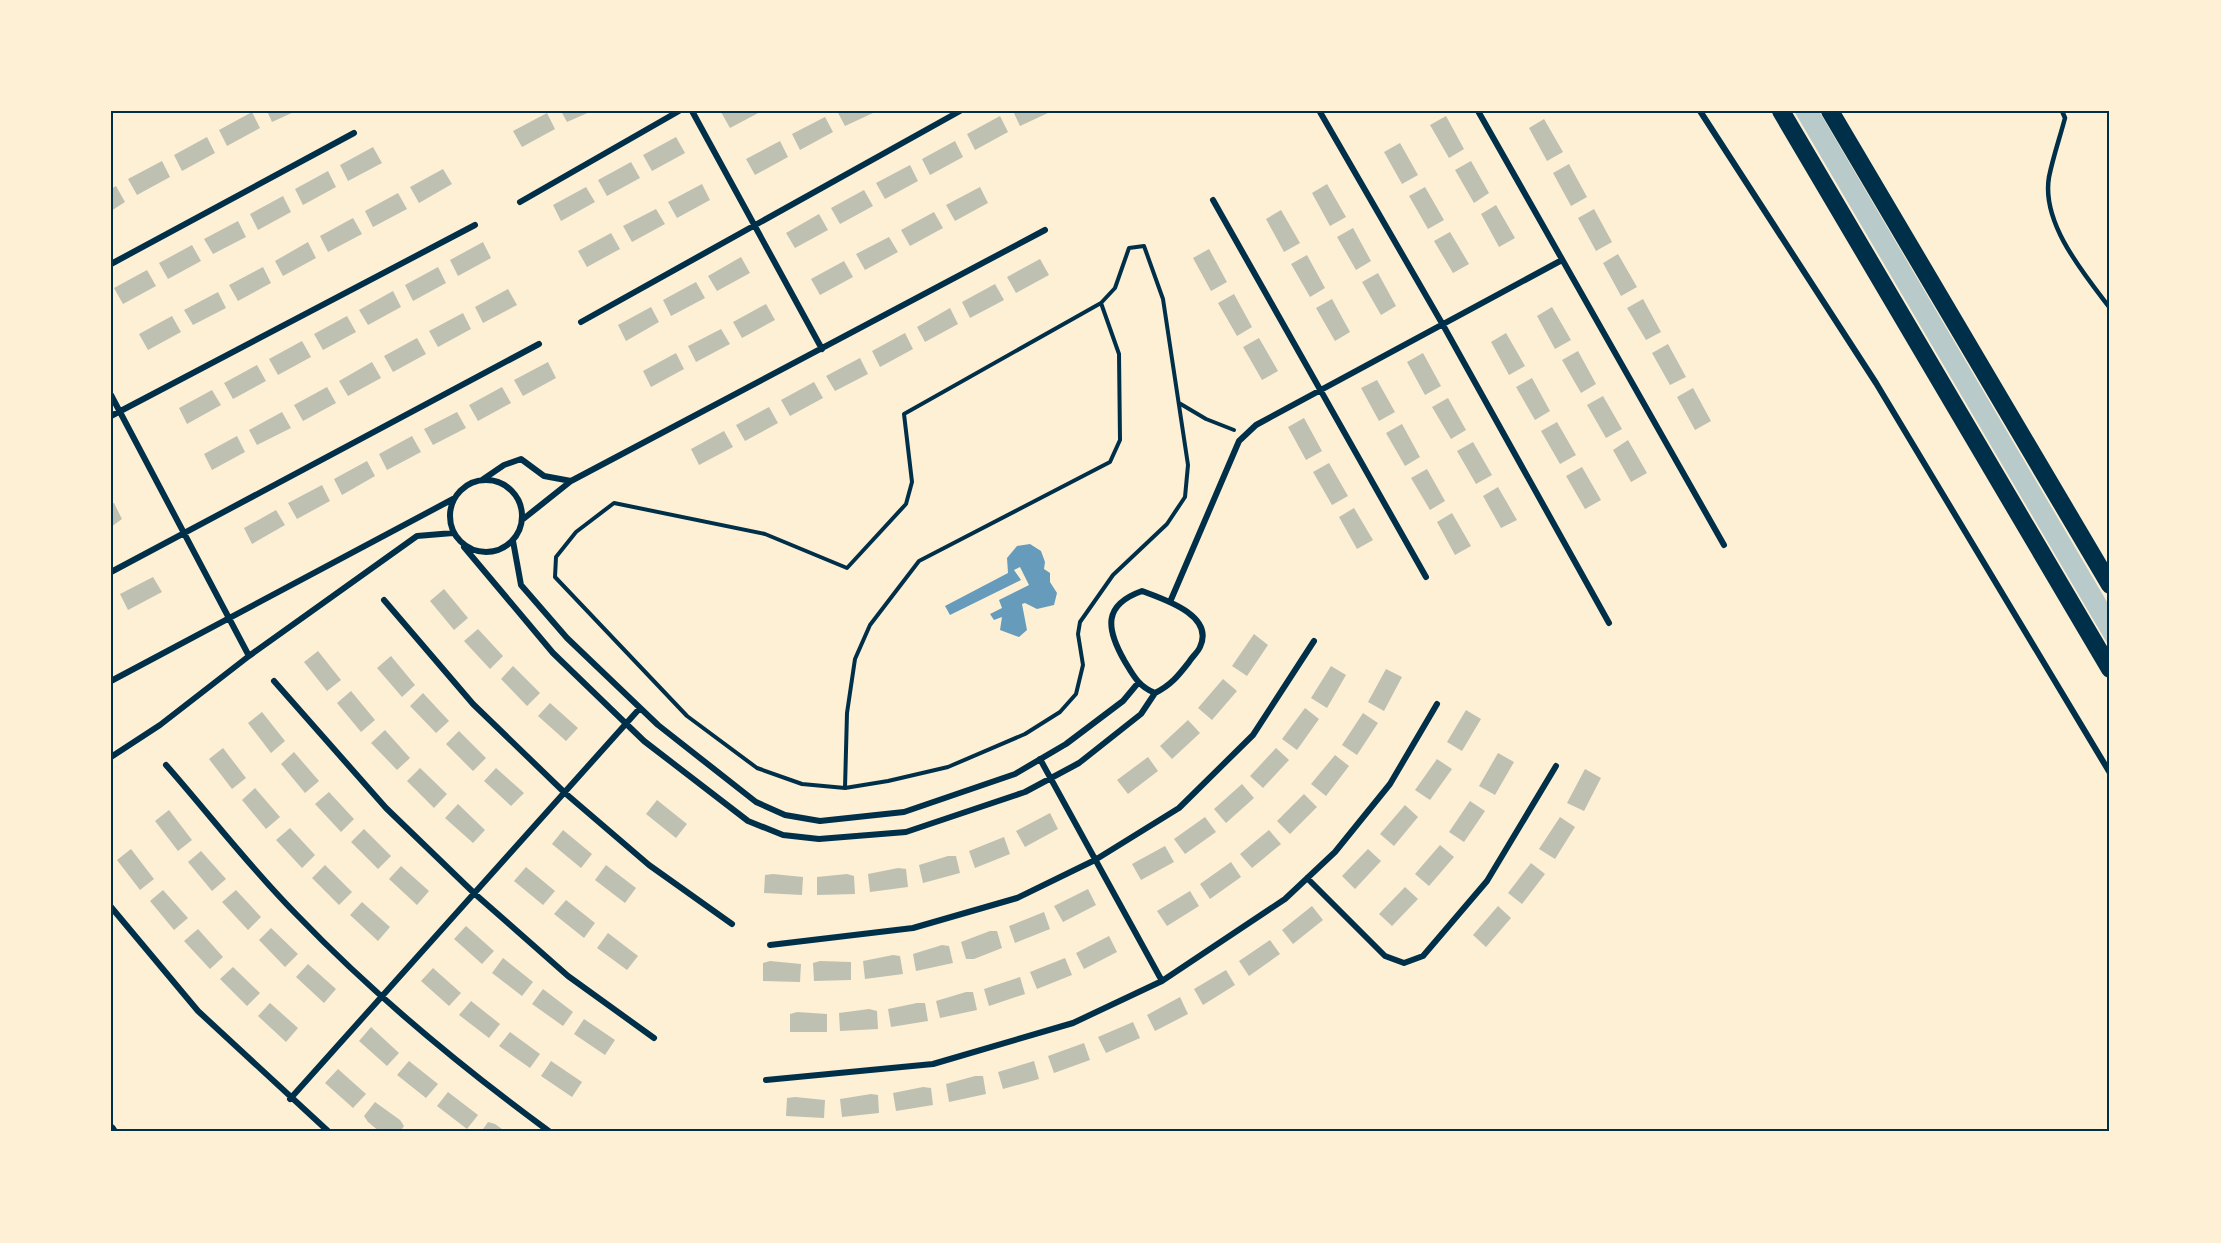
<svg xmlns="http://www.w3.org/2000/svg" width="2221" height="1243" viewBox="0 0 2221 1243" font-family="Montserrat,sans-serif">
<rect width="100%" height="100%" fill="#fdf0d5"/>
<path fill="#b9caca" d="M1794,111h25l291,496v41z"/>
<path fill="#669bbc" d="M1030,544l11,7 4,11 -1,7 6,4v9l7,11 -3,12 -17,4 -12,-6 -3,1 5,26 -8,7 -19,-7 2,-13 -8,3 -4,-6 12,-6 -3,-8 30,-15 -9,-18 -6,3 7,10 -71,35 -5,-9 63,-33 -1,-15 10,-12z"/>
<path fill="#bec0b2" d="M267,111h29l-24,11z
M561,111h31l-25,11z
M724,111h38l-32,17 -9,-16z
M837,111h35l1,2 -28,13z
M1013,111h34l1,2 -28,13z
M252,112l8,16 -33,18 -8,-16z
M547,113l8,16 -33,18 -9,-16z
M1000,116l8,16 -33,18 -8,-16z
M1446,116l18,33 -15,9 -19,-33z
M825,117l8,15 -33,18 -8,-16z
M1544,119l19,33 -16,9 -18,-33z
M207,137l8,16 -33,18 -8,-16z
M676,137l9,16 -33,18 -9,-16z
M780,141l8,16 -33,18 -9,-16z
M955,141l8,16 -33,18 -8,-16z
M1400,143l18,32 -16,9 -18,-32z
M373,147l9,16 -34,18 -8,-16z
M162,161l8,16 -33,18 -9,-16z
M1471,161l18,32 -15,10 -19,-33z
M631,162l9,16 -33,18 -9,-16z
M1569,164l18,33 -16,9 -18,-33z
M910,165l8,16 -33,18 -9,-16z
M443,169l9,15 -33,19 -9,-16z
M328,171l8,16 -33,18 -8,-16z
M702,184l8,16 -33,18 -9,-16z
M1327,184l19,33 -16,9 -18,-33z
M116,186l9,16 -14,9v-22z
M586,187l9,15 -34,19 -8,-16z
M980,187l8,16 -33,18 -9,-16z
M1425,187l19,33 -16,9 -19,-33z
M864,190l9,16 -33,18 -9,-16z
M398,193l9,16 -34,18 -8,-16z
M283,196l8,16 -33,18 -8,-16z
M1496,205l19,33 -16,9 -18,-33z
M656,209l9,15 -33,18 -9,-16z
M1594,209l18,33 -16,9 -18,-33z
M1281,210l19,33 -16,9 -18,-33z
M934,212l9,16 -33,18 -9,-16z
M819,214l9,16 -33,18 -9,-15z
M353,218l9,16 -34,18 -8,-16z
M238,221l8,16 -33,17 -9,-15z
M1353,228l18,33 -15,9 -19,-33z
M1450,232l19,32 -16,9 -19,-32z
M611,233l9,16 -33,18 -9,-16z
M889,237l9,15 -33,18 -9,-16z
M308,242l8,16 -33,18 -8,-15z
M483,242l8,16 -33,18 -8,-16z
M192,245l9,16 -33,18 -9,-16z
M1209,249l18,33 -16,9 -18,-33z
M1618,254l19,33 -16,9 -18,-33z
M1307,255l18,33 -15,9 -19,-33z
M741,257l9,16 -33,18 -9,-15z
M1040,259l9,16 -33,18 -9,-16z
M844,261l9,16 -33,18 -9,-16z
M263,267l8,16 -33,18 -9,-16z
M438,267l8,16 -33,18 -8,-16z
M147,270l9,16 -33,18 -9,-16z
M1378,273l18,33 -15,9 -19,-33z
M696,282l9,16 -34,18 -8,-16z
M995,284l9,16 -34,18 -8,-16z
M508,289l9,16 -34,18 -8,-16z
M393,291l8,16 -33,18 -9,-15z
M218,292l8,16 -33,17 -9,-15z
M1234,294l18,33 -15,9 -19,-33z
M1332,299l18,33 -15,9 -19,-33z
M1643,299l18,33 -15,8 -19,-32z
M766,304l9,16 -33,18 -9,-16z
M651,307l8,15 -33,19 -8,-16z
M1552,307l19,33 -16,9 -18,-33z
M950,308l8,16 -33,18 -8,-15z
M463,313l8,16 -33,18 -9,-16z
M172,316l9,16 -33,18 -9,-16z
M347,316l9,16 -33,18 -9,-16z
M721,329l9,15 -34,18 -8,-16z
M905,333l8,16 -33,18 -8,-16z
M1506,333l19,33 -16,9 -18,-33z
M417,338l9,16 -33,18 -9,-16z
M1259,338l19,33 -16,9 -19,-33z
M302,341l9,16 -33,18 -9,-16z
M1668,344l18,33 -16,8 -18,-32z
M1578,351l18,33 -15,9 -19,-33z
M676,353l8,16 -33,18 -8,-16z
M1423,353l18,33 -16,9 -18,-33z
M860,358l8,16 -33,17 -9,-15z
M372,362l9,16 -33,18 -9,-15z
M548,362l8,16 -33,18 -9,-16z
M257,365l9,16 -33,18 -9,-16z
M1532,378l18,33 -15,9 -19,-33z
M1377,380l18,32 -16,9 -18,-33z
M814,382l9,16 -33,18 -9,-16z
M327,387l9,16 -33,18 -9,-16z
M502,387l9,16 -33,18 -9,-16z
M1693,388l18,33 -16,9 -18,-33z
M212,390l9,15 -34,19 -8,-16z
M1603,396l19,33 -16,9 -19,-33z
M1448,398l18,32 -15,9 -19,-32z
M769,407l9,16 -33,18 -9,-16z
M282,412l9,16 -34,17 -8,-15z
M457,412l9,16 -33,17 -9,-16z
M1304,418l18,33 -16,9 -18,-33z
M1557,422l19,33 -16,9 -19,-33z
M1402,424l18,33 -15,9 -19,-33z
M724,431l9,16 -34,18 -8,-16z
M237,436l8,16 -33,18 -8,-16z
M412,436l9,16 -34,18 -8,-16z
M1628,440l19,33 -16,9 -18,-32z
M1473,442l19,33 -16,9 -19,-33z
M367,461l8,15 -33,19 -8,-16z
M1329,463l19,33 -16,9 -19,-33z
M1582,467l19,33 -16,9 -19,-33z
M1427,469l18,32 -15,9 -19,-32z
M322,485l8,16 -33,18 -9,-16z
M1498,487l19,33 -16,8 -18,-32z
M114,503l8,16 -11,8v-23z
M1354,508l19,32 -16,9 -18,-32z
M276,510l9,15 -33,19 -8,-16z
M1452,513l19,33 -16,9 -18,-33z
M153,577l9,15 -34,18 -8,-16z
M444,589l24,29 -14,12 -24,-29z
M478,629l25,27 -13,13 -26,-28z
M1254,634l14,11 -21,31 -15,-10z
M318,651l23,29 -14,11 -23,-29z
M391,656l24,29 -13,12 -25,-29z
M513,666l27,27 -13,13 -26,-27z
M1331,666l15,9 -19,33 -16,-10z
M1386,669l16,8 -18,34 -16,-9z
M1223,679l14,12 -25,29 -14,-12z
M351,691l24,29 -14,12 -24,-29z
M423,693l26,28 -13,12 -26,-27z
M550,703l28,25 -12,13 -28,-25z
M1305,708l14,11 -22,31 -15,-11z
M1466,710l15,9 -19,32 -15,-9z
M262,712l23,29 -14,12 -23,-30z
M1363,713l15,10 -21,32 -15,-10z
M1188,720l12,13 -28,26 -12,-13z
M385,730l25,28 -13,12 -26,-27z
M459,731l27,27 -13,13 -27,-27z
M223,748l23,30 -14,11 -23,-30z
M1276,748l13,12 -26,28 -13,-12z
M294,752l25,29 -14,12 -24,-29z
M1498,753l16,9 -19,33 -16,-9z
M1335,755l14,11 -23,30 -15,-12z
M1148,757l10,14 -30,23 -11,-14z
M1437,759l15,10 -22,31 -15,-10z
M420,768l27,26 -13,14 -27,-27z
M496,768l28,25 -13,13 -27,-25z
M1585,769l16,9 -17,33 -17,-8z
M1242,784l12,14 -28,25 -12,-14z
M255,788l25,29 -14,12 -24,-29z
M329,792l25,27 -13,13 -26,-28z
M1304,794l13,13 -27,27 -13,-13z
M657,800l30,24 -11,14 -30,-24z
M1470,801l15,10 -21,31 -15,-10z
M458,804l27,26 -12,13 -28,-25z
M1405,805l13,12 -24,29 -14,-12z
M169,810l23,30 -14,11 -23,-30z
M1050,813l8,16 -33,18 -9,-16z
M1205,817l11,15 -31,22 -11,-15z
M1560,817l15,10 -20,32 -16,-10z
M290,828l25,27 -13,13 -26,-28z
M364,829l27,27 -13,13 -27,-27z
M563,830l29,24 -11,14 -29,-24z
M1269,830l12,14 -29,24 -12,-14z
M1004,837l6,17 -35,14 -6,-17z
M1440,845l14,12 -25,29 -14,-12z
M1165,846l9,16 -33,18 -9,-16z
M131,849l23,30 -14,11 -23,-30z
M1368,849l13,12 -26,28 -13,-13z
M201,851l25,28 -14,12 -24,-29z
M948,856h8l4,17 -37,10 -4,-18z
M1231,862l10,15 -31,22 -10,-15z
M1531,863l14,11 -23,30 -14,-11z
M325,865l27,27 -13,13 -27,-27z
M606,865l30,23 -11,15 -30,-23z
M401,866l28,25 -12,14 -28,-26z
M526,867l29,24 -12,14 -29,-24z
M898,868l8,1 2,18 -38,5 -2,-18z
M773,874l30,3 -1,18 -38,-2 1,-18z
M847,874l7,2 1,18 -38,1v-18z
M1405,887l13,12 -26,27 -13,-12z
M1088,889l8,16 -33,17 -9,-16z
M163,890l25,28 -14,12 -24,-29z
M236,890l25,27 -13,13 -26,-28z
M1190,891l9,15 -32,20 -10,-15z
M566,900l29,23 -11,15 -30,-24z
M362,902l28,25 -12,14 -28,-26z
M1312,906l11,14 -30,24 -11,-14z
M1498,906l13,12 -25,29 -13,-12z
M1044,912l6,17 -35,14 -6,-17z
M466,926l28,25 -12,13 -28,-25z
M271,928l27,26 -13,13 -26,-27z
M198,929l25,28 -13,12 -26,-28z
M990,931h7l5,17 -28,11h-8l-5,-17z
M608,933l30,23 -11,14 -30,-22z
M1109,936l8,16 -33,17 -8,-16z
M1270,940l10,14 -31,22 -10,-15z
M942,945l7,1 4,17 -37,8 -3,-17z
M893,955l7,1 3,18 -38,5 -2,-18z
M503,958l30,24 -11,14 -30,-23z
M1065,958l7,17 -35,14 -7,-17z
M770,961l31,3 -1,18 -37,-1v-18z
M820,961l31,1v18l-37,1 -1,-18z
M308,964l28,25 -12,14 -28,-26z
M233,967l27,26 -13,13 -27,-27z
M433,968l28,25 -12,13 -28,-25z
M1226,970l9,15 -32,20 -9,-16z
M1020,977l5,17 -36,12 -5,-17z
M543,989l30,23 -10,14 -31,-22z
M966,992h7l4,18 -37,8 -4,-17z
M1180,997l8,17 -33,17 -8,-16z
M471,1001l29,23 -11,14 -30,-23z
M270,1003l28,25 -12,14 -28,-26z
M917,1003h8l3,18 -37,6 -3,-18z
M869,1009l8,2 1,18 -38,2 -1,-18z
M797,1012l30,2v18h-37v-18z
M584,1019l31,21 -10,15 -31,-21z
M1133,1022l7,16 -34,15 -8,-16z
M371,1027l28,26 -12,13 -28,-25z
M510,1032l30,22 -10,14 -31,-22z
M1084,1043l6,17 -36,13 -6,-17z
M409,1061l29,23 -12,14 -29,-23z
M551,1061l31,21 -10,15 -31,-21z
M1034,1061l5,18 -36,10 -5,-17z
M338,1069l28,25 -13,14 -28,-25z
M975,1076h8l3,18 -37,8 -3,-18z
M923,1087l8,1 2,17 -37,6 -3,-18z
M448,1092l30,23 -11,14 -30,-23z
M871,1094l7,1 1,18 -37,4 -2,-18z
M795,1097l30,3 -1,18 -38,-2 1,-18z
M375,1102l25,18 4,6 -4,6h-20l-12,-10 -4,-6z
M488,1122l7,2 11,8h-25z"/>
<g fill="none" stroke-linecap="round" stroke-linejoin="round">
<path stroke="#003049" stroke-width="4" d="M1144,246l19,53 25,166 -3,32 -18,27 -54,51 -33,47 -2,12 5,31 -7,29 -16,18 -35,22 -77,33 -60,14 -43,7 -43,-4 -45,-16 -70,-52 -132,-139 1,-20 20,-25 38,-29 151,31 82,34 59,-64 6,-22 -8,-68 197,-111 14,-15 14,-40z
M1179,403l27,16 28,11
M845,788l2,-75 8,-54 15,-34 49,-64 191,-99 10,-22 -1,-86 -18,-51"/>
<path stroke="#003049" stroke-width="4.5" d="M2062,111l3,7c-5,19 -12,39 -16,59 -8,46 35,97 61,131"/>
<path stroke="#003049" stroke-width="6" d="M692,111l130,238
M1478,111l246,434
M1700,111l176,272 234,390
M1320,112l123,213 166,298
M1213,200l213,377
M520,202l159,-91
M111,264l243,-131
M581,322l379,-211
M111,395l138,261
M111,416l364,-191
M450 516a36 36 0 1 1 72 0a36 36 0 1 1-72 0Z
M482,480l22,-15 17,-6 23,17 27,5
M522,520l49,-39 474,-251
M513,541l8,44 46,53 91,87 98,77 29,13 35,6 84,-9 111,-38 51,-30 57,-43 15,-18
M464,547l89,106 91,88 104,80 35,14 36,4 87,-7 119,-40 54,-29 62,-49 14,-21
M111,572l428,-228
M1142,591c21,8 73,24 58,56 -2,5 -8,10 -11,15 -11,14 -18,23 -34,31 -17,-7 -22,-18 -31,-33 -18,-32 -21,-55 18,-69z
M384,600l89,104 92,89 84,72 83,59
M1170,602l69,-161 17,-16 306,-165
M111,681l342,-182
M274,681l112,127 89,86 93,82 86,62
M111,757l49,-32 89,-69 168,-120 36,-3
M1040,759l122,222
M166,765c44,50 85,104 132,151 77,80 162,150 252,216
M1307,878l78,78 19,7 19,-7 64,-75 69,-115
M111,907l87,104 131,121
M770,945l143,-17 104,-30 78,-38 84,-52 74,-73 61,-94
M766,1080l167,-16 140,-41 89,-42 123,-82 50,-47 55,-68 47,-80
M290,1099l350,-391"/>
<path stroke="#003049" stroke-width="10" d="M111,1129l2,3"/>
<path stroke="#003049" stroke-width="18" d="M1781,111l329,558
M1830,111l280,474"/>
</g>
<rect width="2221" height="1243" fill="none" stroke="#fdf0d5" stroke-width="225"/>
<rect x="112" y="112" width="1996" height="1018" fill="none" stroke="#003049" stroke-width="2"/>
</svg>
